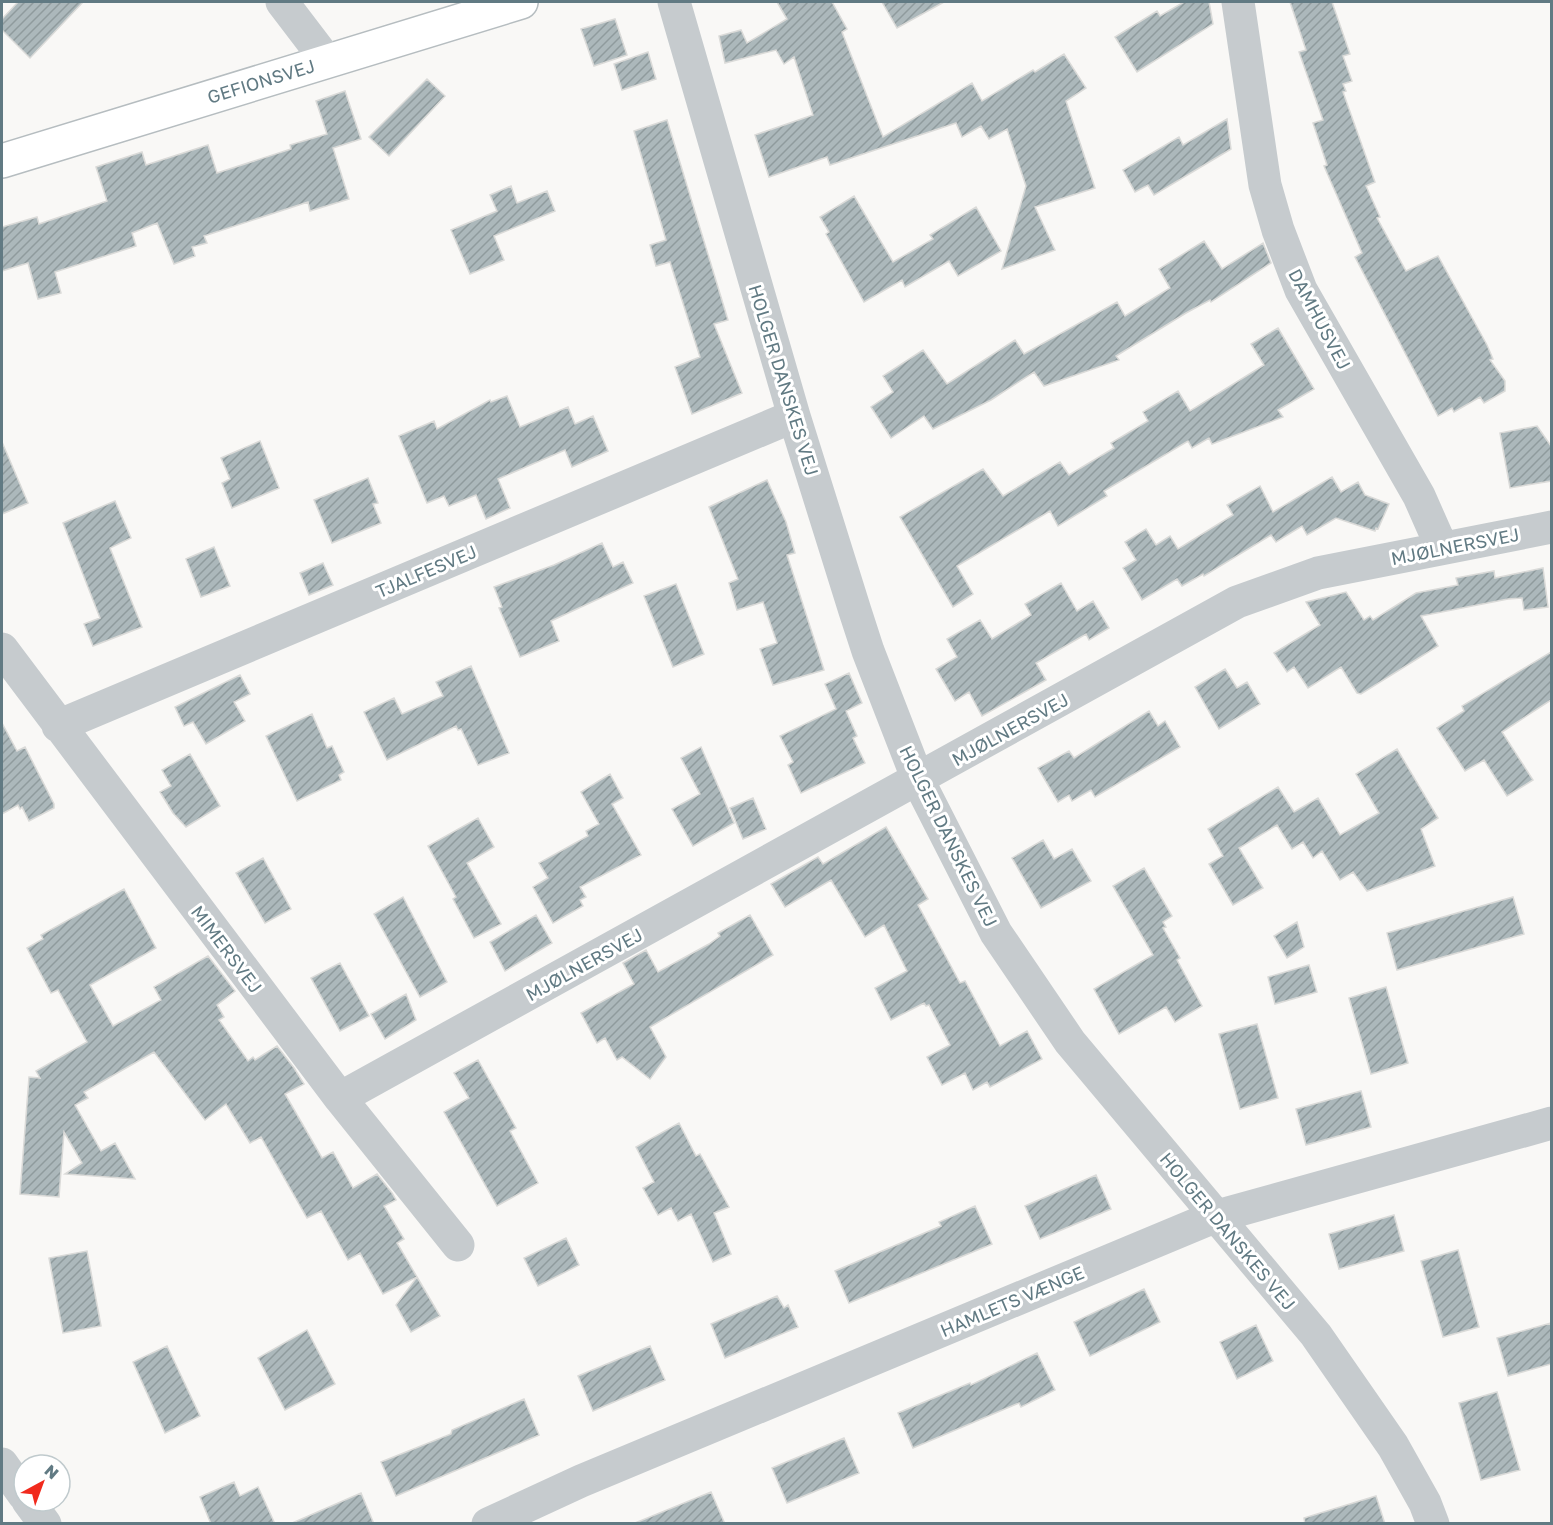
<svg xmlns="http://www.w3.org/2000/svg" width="1553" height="1525" viewBox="0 0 1553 1525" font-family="'Golos Text',sans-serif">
<defs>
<pattern id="building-hatch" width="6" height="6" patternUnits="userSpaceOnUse" patternTransform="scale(1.5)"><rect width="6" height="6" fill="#acb8bb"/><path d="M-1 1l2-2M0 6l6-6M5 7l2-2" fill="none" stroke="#8f9b9d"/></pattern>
</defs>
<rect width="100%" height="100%" fill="#f9f8f6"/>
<path fill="url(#building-hatch)" stroke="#dadad8" stroke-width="1.5" d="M18,2h65l-53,56 -28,-28v-11z
M777,2h55l15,27 -5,3 41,105 89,-54 10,18 51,-31 2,2 29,-18 22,34 -20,13 29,87 -60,19 20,43 -53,19 24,-83 -19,-57 -18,10 -8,-13 -19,11 -6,-14 -126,42 -3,-8 -58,20 -14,-42 58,-20 -19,-58 -10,7 -8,-14 -51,13 -6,-27 22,-6 6,13 40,-24z
M882,2h62l-47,26z
M1184,2h25l4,22 -76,48 -22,-35 42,-26 3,5z
M1290,2h42l18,52 -7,2 9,25 -9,3 3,7 -3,1 32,90 -9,4 14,31 -3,1 29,53 32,-15 49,89 6,14 -3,1 15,21v10l-21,12 -4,-6 -26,15 -2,-4 -14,8 -83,-159 7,-4 -38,-87 3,-1 -14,-42 10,-3 -24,-68 7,-2z
M615,19l12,36 -33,11 -13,-37z
M648,52l8,27 -34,11 -8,-26z
M427,79l18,17 -56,60 -20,-19z
M345,91l16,48 -28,9 16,51 -39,12 -2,-9 -104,34 3,7 -15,4 3,9 -21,8 -17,-41 -25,10 4,13 -81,26 6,21 -23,6 -10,-36 -26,8v-44l35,-10 2,7 68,-23 -11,-34 46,-15 4,13 62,-20 9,28 74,-24 -1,-4 37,-11 -11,-33z
M1227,119l4,30 -77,46 -6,-10 -13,7 -12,-22 56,-33 4,8z
M667,120l61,200 -14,4 28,69 -50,21 -17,-47 25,-10 -30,-95 -14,4 -6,-21 16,-5 -32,-109z
M511,186l6,17 30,-12 8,20 -61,25 10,24 -34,14 -19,-44 46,-19 -7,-16z
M854,196l39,66 40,-23 -3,-4 46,-28 25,44 -43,25 -9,-15 -44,26 -3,-7 -38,22 -38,-68 3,-2 -9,-15z
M1204,241l18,28 41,-26 8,20 -60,39 -1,-2 -24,13 -70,43 3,4 -75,26 -10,-14 -43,28 -58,29 -9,-13 -33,22 -20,-31 22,-15 -10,-16 40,-26 24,34 68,-44 9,14 93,-52 8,14 45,-28 -11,-19z
M1278,328l36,61 -36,21 5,7 -71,27 -3,-6 -17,10 -4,-7 -84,50 3,5 -49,30 -8,-15 -93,55 16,28 -20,13 -53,-90 83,-48 20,27 57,-34 9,13 45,-27 -3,-5 37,-22 -5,-9 35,-21 12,20 74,-46 -13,-21z
M507,396l13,31 48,-20 7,17 18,-8 15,35 -36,16 -7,-17 -67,29 12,29 -24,11 -10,-24 -27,11 -5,-10 -17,7 -28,-67 35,-15 3,8 53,-29 1,2z
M1537,426l14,20v35l-41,7 -10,-55z
M260,441l19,47 -47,20 -10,-25 8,-4 -9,-21z
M2,442l26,61 -26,11z
M1332,477l9,15 17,-10 7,13 24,9 -11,25 -2,-1 -1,3 -39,-13 -29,17 -5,-9 -26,16 -5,-7 -67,41 -1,-2 -21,12 -5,-7 -35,21 -19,-32 13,-8 -11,-18 21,-13 10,16 14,-9 8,13 55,-34 -6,-10 33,-19 13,26z
M368,478l10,25 -5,1 8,19 -49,20 -18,-43z
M767,480l19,42 9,31 -8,2 37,115 -51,15 -13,-36 17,-6 -14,-41 -26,8 -8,-27 9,-4 -29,-72z
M115,501l16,37 -21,10 32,79 -49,19 -9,-22 16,-6 -37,-95z
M602,543l11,24 10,-5 10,21 -82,38 8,20 -39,16 -21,-49 3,-1 -8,-20 60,-22z
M214,547l16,39 -29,11 -15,-38z
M323,563l10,22 -24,10 -9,-22z
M1543,568l5,39 -24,3 -2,-12 -14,1 -87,17 17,30 -77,48 -4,-1 -16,-26 -33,21 -14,-21 -7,5 -13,-19 46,-28 -14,-23 40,-10 18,28 6,-4 3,4 43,-27 42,-8 -2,-7 38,-7 1,7z
M1061,583l16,28 16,-10 16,27 -20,12 -3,-6 -50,29 10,17 -64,36 -13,-24 -14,9 -19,-32 21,-12 -10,-18 33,-19 12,19 39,-24 -6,-11z
M676,584l28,70 -31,13 -29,-71z
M1551,652v48l-49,32 31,48 -26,16 -23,-36 -19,11 -28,-43 27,-17 -2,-5z
M471,666l38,87 -31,12 -17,-36 -3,1 -2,-4 -69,34 -23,-48 30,-14 8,16 41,-18 -7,-14z
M1225,669l12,19 10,-6 13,22 -41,25 -24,-42z
M849,673l13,30 -16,8 11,25 -4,2 12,25 -64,30 -13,-28 5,-3 -13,-26 56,-27 -11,-25z
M240,675l10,19 -16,8 11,19 -39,23 -13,-22 -9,4 -9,-19z
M1149,711l9,15 7,-5 15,26 -85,50 -4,-7 -19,11 -3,-6 -11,7 -20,-34 31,-17 5,7z
M312,714l15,34 5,-2 12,26 -5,3 2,5 -44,21 -31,-65z
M2,723l15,28 8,-4 29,57v4l-25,13 -7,-14 -2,2 -2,-4 -16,9z
M701,747l33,76 -41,23 -21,-37 28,-15 -19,-36z
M1397,749l41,69 -17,11 14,37 -68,25 -14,-19 -13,8 -18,-29 -9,7 -10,-16 -11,7 -15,-24 -38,23 24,40 -30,17 -24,-41 14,-8 -15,-27 70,-42 16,25 24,-14 22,37 39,-22 -23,-39z
M190,754l30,52 -34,21 -13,-14 -13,-21 11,-6 -9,-16z
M610,774l13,24 -11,6 29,51 -61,32 6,10 -6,3 3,6 -30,17 -20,-36 15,-9 -9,-15 49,-27 -2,-5 13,-7 -18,-32z
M753,798l13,31 -23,10 -13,-31z
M478,818l16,29 -27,16 34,61 -27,14 -21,-39 3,-2 -28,-51z
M886,827l42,72 -10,6 42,78 5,-2 35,65 27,-15 15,28 -52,28 -3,-5 -14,8 -8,-17 -23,12 -15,-28 23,-12 -21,-40 -3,1 -2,-3 -33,17 -16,-32 32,-17 -23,-46 -19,12 -34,-57 -46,27 -14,-23 47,-27 5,7z
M1043,840l11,19 18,-10 19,32 -50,27 -29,-50z
M263,858l28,51 -26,14 -29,-50z
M1144,868l28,48 -9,6 3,5 -3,1 17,30 -3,2 25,46 -27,16 -9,-15 -47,27 -25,-45 59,-34 -40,-69z
M124,889l32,59 -66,37 23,41 48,-26 -7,-13 54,-31 27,35 -18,14 7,12 -5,3 29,41 5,-4 2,3 22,-14 17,22 10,16 -19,10 37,64 11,-6 20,36 24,-14 15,19 4,7 -12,6 20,33 -7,4 20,34 -34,17 -23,-41 -12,7 -27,-49 -14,7 -46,-81 -11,6 -24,-39 -21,16 -51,-68 -70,40 4,6 -13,7 26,46 14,-8 20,36 -70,-5 17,-11 -18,-31 -5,65 -39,-3 9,-117 11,1 -4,-7 51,-29 -29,-52 -7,3 -24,-45 16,-9 -2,-4z
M403,897l44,85 -27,15 -46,-83z
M1513,897l11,37 -127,36 -10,-37z
M536,915l16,28 -47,28 -15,-29z
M750,915l23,40 -123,72 16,30 -16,22 -28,-22 -5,3 -12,-22 -8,5 -16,-30 53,-29 -11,-21 23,-13 12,22 51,-28 11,-8 -2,-3z
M1297,922l7,25 -17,11 -13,-22z
M340,963l29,53 -29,15 -29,-53z
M1309,965l8,27 -42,12 -7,-27z
M1386,987l22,76 -37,11 -22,-76z
M406,994l10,26 -31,19 -14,-25z
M1257,1024l21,74 -38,11 -21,-75z
M478,1060l38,68 -6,3 28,52 -41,23 -53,-94 25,-14 -15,-25z
M1361,1091l10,36 -65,18 -10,-36z
M679,1123l17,33 4,-2 29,53 -15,6 17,41 -18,8 -22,-48 -13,7 -7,-13 -13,7 -15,-27 11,-6 -18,-35z
M1096,1175l15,34 -71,30 -15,-33z
M975,1206l17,38 -143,59 -14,-32 106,-45 -2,-4z
M1394,1215l10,36 -65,18 -10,-35z
M566,1238l13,27 -41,21 -14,-28z
M1458,1250l21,77 -36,10 -22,-76z
M87,1251l14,75 -38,7 -14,-75z
M417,1277l23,39 -29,16 -15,-27z
M1144,1289l16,33 -70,34 -16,-34z
M777,1296l7,12 4,-3 10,22 -73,31 -14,-34z
M1551,1323v41l-43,12 -11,-38z
M1256,1325l17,36 -36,18 -17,-37z
M307,1330l28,54 -50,26 -27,-52z
M167,1346l33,70 -35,17 -32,-71z
M650,1346l15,34 -72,31 -15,-35z
M1037,1353l18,37 -34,17 -2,-4 -106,45 -15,-35 72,-30 1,2z
M1497,1392l23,78 -39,10 -22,-77z
M524,1399l15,36 -143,61 -15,-34 70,-28 1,-4z
M844,1438l15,35 -72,30 -15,-35z
M234,1482l6,14 18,-9 17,37h-64l-11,-27z
M711,1492l14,32h-90v-1z
M361,1493l13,31h-84z
M1376,1496l9,28h-80l-1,-6z"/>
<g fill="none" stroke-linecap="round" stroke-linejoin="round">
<defs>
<path id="major" d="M2,161l519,-159"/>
</defs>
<use href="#major" stroke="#b6bdc0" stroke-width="36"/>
<path stroke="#c6cbce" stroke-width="33" d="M282,2l45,59
M674,2l120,414 61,195 13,40 50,129 78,153 74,109 246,293 77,111 32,57 8,21
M1238,2l27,183 13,45 23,60 118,206 23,52
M2,649l338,449 118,147
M58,726l736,-310
M340,1098l897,-496 81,-29 234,-46
M2,1464l22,31
M28,1501l17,23
M488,1524l93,-43 633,-264 338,-94"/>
<use href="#major" stroke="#fff" stroke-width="33"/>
</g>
<g text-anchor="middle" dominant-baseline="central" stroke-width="6" stroke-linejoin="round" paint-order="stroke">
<g font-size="18" fill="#617a83" stroke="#fff">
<text transform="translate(261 81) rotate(-17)">GEFIONSVEJ</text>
<text transform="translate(1320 319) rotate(62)">DAMHUSVEJ</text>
<text transform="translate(784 380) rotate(73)">HOLGER DANSKES VEJ</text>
<text transform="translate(1455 546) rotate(-11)">MJØLNERSVEJ</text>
<text transform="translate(426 571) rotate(-23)">TJALFESVEJ</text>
<text transform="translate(1010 729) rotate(-29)">MJØLNERSVEJ</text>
<text transform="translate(949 836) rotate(64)">HOLGER DANSKES VEJ</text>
<text transform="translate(227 949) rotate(53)">MIMERSVEJ</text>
<text transform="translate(584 964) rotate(-29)">MJØLNERSVEJ</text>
<text transform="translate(1228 1231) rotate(50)">HOLGER DANSKES VEJ</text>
<text transform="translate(1012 1301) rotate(-23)">HAMLETS VÆNGE</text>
</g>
</g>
<rect width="1553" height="1525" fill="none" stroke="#617a83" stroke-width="6"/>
<g transform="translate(42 1483) rotate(41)"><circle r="28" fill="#ffffff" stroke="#c0cacd" stroke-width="1.5"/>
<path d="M0-4.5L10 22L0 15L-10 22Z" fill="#f12a1d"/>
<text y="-9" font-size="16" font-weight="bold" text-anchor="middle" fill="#617a83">N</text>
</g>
</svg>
